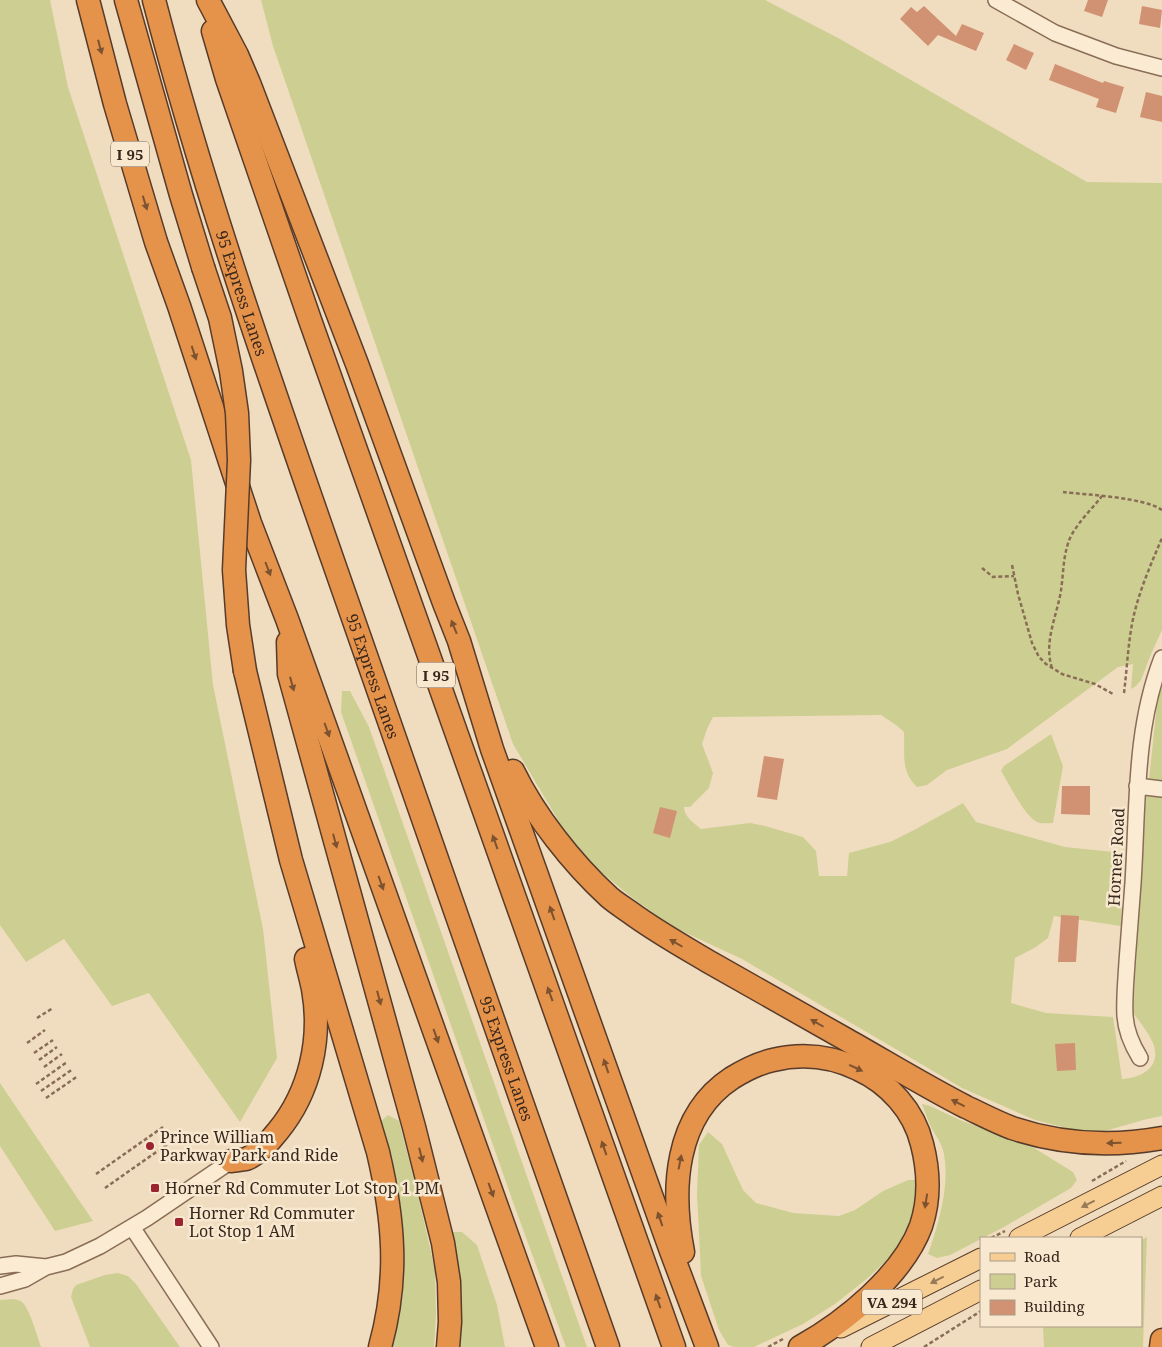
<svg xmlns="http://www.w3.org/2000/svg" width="1162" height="1347" viewBox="0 0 1162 1347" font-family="'Noto Serif',serif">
<rect width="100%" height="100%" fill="#f0ddbf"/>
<path fill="#cdcf92" d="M0,0h50l18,87 123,373 22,225 50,244 14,129 -37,64 -91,-129 -37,13 -48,-67 -38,23 -26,-37z
M261,0h504l75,39 247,143 75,1v447l-11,24 -10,26 -5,6 -5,3 2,-25 -15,3 -111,82 -60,21 -20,15 -10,2c-17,-16 -12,-34 -13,-55l-8,-7 -15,-10 -168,2 -6,12 -5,15 11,29 -4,15 -19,19h-6c0,10 10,16 17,22l49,-6 15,3 38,11 13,14 3,25h28l2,-23 41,-11 24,-12 49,-27 13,19 89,25 58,6 -2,73 -67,-10 -6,22 -12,9 -21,11 -4,45 35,10 67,4 9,62c20,-1 40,-12 31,-36 -5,-11 -13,-21 -20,-30l13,-218 16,2v319l-15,3 -42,12 -31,-1 -39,-10 -73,-32 -220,-129 -71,-33 -41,-30 -53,-44 -64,-108 -240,-698z
M1162,682v100l-13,-2 8,-76z
M342,691h8l19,36 218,620h-21l-53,-145 -172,-490z
M1051,734l12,32 -10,57c-5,0 -12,1 -16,-1 -14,-8 -27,-37 -36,-51l3,-5z
M0,1083l93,138 -38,10 -55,-85z
M922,1104l8,2 30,14 71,26 42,26 4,8 -6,8 -67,39 -54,28 -13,3 -9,-4c11,-31 23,-72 15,-104 -2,-7 -7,-14 -11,-21 -4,-8 -7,-17 -10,-25z
M388,1115l11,6 19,74 17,75 1,45 -2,32h-46l1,-4 5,-4 9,-45v-57l-23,-115z
M708,1132l14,12 21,46 13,13 37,10 46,3 16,-6 28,-19 25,-11h7l2,17 -8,27 -14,28 -26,25 -34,27 -32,20 -49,23h-20l-6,-2 -9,-15 -18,-54 -4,-82 2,-49z
M452,1232h10l15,13 20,60 8,42h-49l-7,-102z
M1147,1237l-4,110h-99l-1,-19 2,-2h96v-86z
M118,1273l10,3 8,8 44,63h-90l-19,-50 2,-8 3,-4 29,-10z
M14,1299c3,1 5,1 8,3 7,5 16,36 19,45h-41v-47z"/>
<path fill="#d19173" d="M1088,0h20l-6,17 -18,-6z
M924,6l32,30 6,-12 22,9 -8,18 -38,-16 -10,11 -28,-27 11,-12 6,5z
M1142,6l20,4 -2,18 -21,-4z
M1014,44l20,9 -8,17 -20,-10z
M1055,64l48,19 1,-2 20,6 -8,26 -20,-6 3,-8 -50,-19z
M1146,92l16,4v26l-22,-5z
M764,756l20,3 -7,41 -20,-3z
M1062,786h28v29l-29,-1z
M660,807l17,4 -7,27 -17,-5z
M1061,915l18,1 -3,46h-18z
M1075,1043l1,27 -19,1 -2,-27z"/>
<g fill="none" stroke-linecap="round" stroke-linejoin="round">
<defs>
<path id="minor" d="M996,0l59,33 61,23 46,12
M1137,786l25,3
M1140,1058c-8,-13 -14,-27 -15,-42 -1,-18 1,-36 2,-54 2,-26 4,-53 6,-79 5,-76 1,-153 29,-225
M132,1227l79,120
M0,1266l16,-2 30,3
M0,1286l25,-7 21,-12 20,-5 34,-16 47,-28 84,-57"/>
<path id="major" d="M1019,1238l143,-73
M1080,1238l82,-42
M841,1328l140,-70
M871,1347l110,-57"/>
<g id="highway">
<path d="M88,0l27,104 41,138 23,64 71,217 37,96 260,728"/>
<path d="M126,0l55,195 22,72"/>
<path id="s1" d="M154,0c49,189 114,374 178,558 90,263 184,526 276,789"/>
<path d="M208,0l29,55 12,28 108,281 87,239 15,38 33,108 179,502 36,96"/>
<path d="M213,31l14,48 83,241 364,1027"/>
<path d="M288,642l1,32 125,453 29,116 6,39 1,40 -2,25"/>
<path d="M245,671l46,189 87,292c16,68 21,127 2,195"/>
<path d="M513,771c22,45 59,92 96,126 7,6 15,11 22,16 26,19 53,34 80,50 45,25 90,51 136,77 39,22 78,46 119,67 15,7 30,15 46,21 48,16 100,19 150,10"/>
<path d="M231,1161c5,-1 10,-1 15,-2 11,-4 25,-19 32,-28 32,-39 44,-92 35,-142 -2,-10 -5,-20 -7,-30"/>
<path d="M683,1252c-12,-62 -9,-136 49,-174 13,-8 27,-15 41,-18 29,-7 58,-4 85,9 31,14 56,42 64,75 7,27 8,55 -1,82 -18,49 -76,96 -121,121"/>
<path d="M1161,1347l1,-7"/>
</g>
</defs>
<use href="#minor" stroke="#8a6d56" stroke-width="18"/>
<use href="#major" stroke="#573b2b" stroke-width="21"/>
<use href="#highway" stroke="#573b2b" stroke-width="25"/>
<path stroke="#8a6d56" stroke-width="2.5" stroke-dasharray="4 2.5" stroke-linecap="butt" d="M1063,492c25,3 80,5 99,18
M1012,565l6,29 14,49 7,14 7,7 16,10 33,10 18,10
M982,568l11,9 21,-1
M1052,668c-8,-24 3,-48 8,-72 4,-20 2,-41 11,-60 8,-15 21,-27 31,-40
M1124,693c3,-24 4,-50 9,-74 6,-28 18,-55 29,-81
M37,1018l16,-10
M27,1043l18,-13
M34,1053l19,-13
M39,1060l18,-13
M44,1067l18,-13
M36,1084l31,-22
M41,1091l32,-22
M46,1098l32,-22
M96,1174l67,-47
M1092,1181l34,-20
M105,1188l67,-47
M991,1238l14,-7
M768,1347l15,-8
M924,1347l57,-36"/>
<use href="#minor" stroke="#fbebd3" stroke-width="15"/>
<use href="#major" stroke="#f6ce94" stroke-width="19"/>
<use href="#highway" stroke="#e5924a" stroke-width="22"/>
<defs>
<path id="highway-bridge" d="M203,267l17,51 11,53 6,42 2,47 -5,110 4,55 7,46"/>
</defs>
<use href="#highway-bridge" stroke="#573b2b" stroke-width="25" stroke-linecap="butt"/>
<use href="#highway-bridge" stroke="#e5924a" stroke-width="22"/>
</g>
<defs><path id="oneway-solid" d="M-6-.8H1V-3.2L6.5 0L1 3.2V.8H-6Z" transform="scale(1.25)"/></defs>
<g fill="#7d522e">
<use href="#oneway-solid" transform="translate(100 47) rotate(75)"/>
<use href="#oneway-solid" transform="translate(145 203) rotate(73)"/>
<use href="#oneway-solid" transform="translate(194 353) rotate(72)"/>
<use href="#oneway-solid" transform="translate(268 569) rotate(69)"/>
<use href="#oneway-solid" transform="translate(454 627) rotate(-112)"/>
<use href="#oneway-solid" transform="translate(292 684) rotate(75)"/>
<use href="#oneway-solid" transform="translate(327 730) rotate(70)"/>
<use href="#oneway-solid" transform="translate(335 841) rotate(75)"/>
<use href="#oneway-solid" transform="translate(495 842) rotate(-110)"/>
<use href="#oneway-solid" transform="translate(381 883) rotate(70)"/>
<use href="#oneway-solid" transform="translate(552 913) rotate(-109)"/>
<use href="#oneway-solid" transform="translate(676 943) rotate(-150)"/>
<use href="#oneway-solid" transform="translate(550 994) rotate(-110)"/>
<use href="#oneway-solid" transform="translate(379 998) rotate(75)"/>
<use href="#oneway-solid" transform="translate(817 1023) rotate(-150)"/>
<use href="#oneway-solid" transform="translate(436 1036) rotate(70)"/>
<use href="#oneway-solid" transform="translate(606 1066) rotate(-109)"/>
<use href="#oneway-solid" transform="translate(856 1068) rotate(25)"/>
<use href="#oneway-solid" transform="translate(958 1103) rotate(-153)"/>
<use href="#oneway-solid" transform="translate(1114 1143) rotate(178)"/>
<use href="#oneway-solid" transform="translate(604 1148) rotate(-109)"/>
<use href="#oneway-solid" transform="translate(421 1155) rotate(76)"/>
<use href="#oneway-solid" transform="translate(680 1162) rotate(-79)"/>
<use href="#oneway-solid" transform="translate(491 1190) rotate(70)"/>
<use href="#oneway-solid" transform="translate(926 1201) rotate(99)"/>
<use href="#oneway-solid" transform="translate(660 1219) rotate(-109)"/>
<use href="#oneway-solid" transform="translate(658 1301) rotate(-109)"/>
</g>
<g fill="#977a58">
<use href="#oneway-solid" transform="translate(1088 1204) rotate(153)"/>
<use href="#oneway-solid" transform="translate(937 1280) rotate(153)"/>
</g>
<g fill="#9c2330" stroke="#f7e8cf" stroke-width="2">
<circle cx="150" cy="1146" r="5"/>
<rect x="150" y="1183" width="10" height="10" rx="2.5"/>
<rect x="174" y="1217" width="10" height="10" rx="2.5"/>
</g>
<g text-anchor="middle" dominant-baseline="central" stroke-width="5" stroke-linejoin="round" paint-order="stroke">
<g fill="#f7e8cf" stroke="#716152" stroke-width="1">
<rect x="111" y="141.5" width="38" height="25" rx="4"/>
<rect x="417" y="662.5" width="38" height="25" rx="4"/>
<rect x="862" y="1289.5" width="60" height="25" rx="4"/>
</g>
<g font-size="15" font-weight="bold" fill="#38271c">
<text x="130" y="154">I 95</text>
<text x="436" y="675">I 95</text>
<text x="892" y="1302">VA 294</text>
</g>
<g font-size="16" fill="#38271c" stroke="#f7e8cf">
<text stroke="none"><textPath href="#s1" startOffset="306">95 Express Lanes</textPath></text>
<text stroke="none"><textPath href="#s1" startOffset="711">95 Express Lanes</textPath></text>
<text transform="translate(1116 857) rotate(-87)">Horner Road</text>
<text stroke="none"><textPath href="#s1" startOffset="1116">95 Express Lanes</textPath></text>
</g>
<g font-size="16" fill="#38271c" stroke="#f7e8cf" text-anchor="start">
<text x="160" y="1137">Prince William<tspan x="160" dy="18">Parkway Park and Ride</tspan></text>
<text x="165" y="1188">Horner Rd Commuter Lot Stop 1 PM</text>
<text x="189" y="1213">Horner Rd Commuter<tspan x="189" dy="18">Lot Stop 1 AM</tspan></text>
</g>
</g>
<rect x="980" y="1237" width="162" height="90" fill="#f7e8cf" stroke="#ab9b87"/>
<rect x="990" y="1253" width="25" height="8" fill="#f6ce94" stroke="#ab9b87"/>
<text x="1024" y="1262" font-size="15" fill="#38271c">Road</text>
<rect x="990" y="1274" width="25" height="15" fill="#cdcf92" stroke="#ab9b87"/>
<text x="1024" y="1287" font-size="15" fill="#38271c">Park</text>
<rect x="990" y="1300" width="25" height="15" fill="#d19173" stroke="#ab9b87"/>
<text x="1024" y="1312" font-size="15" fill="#38271c">Building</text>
</svg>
